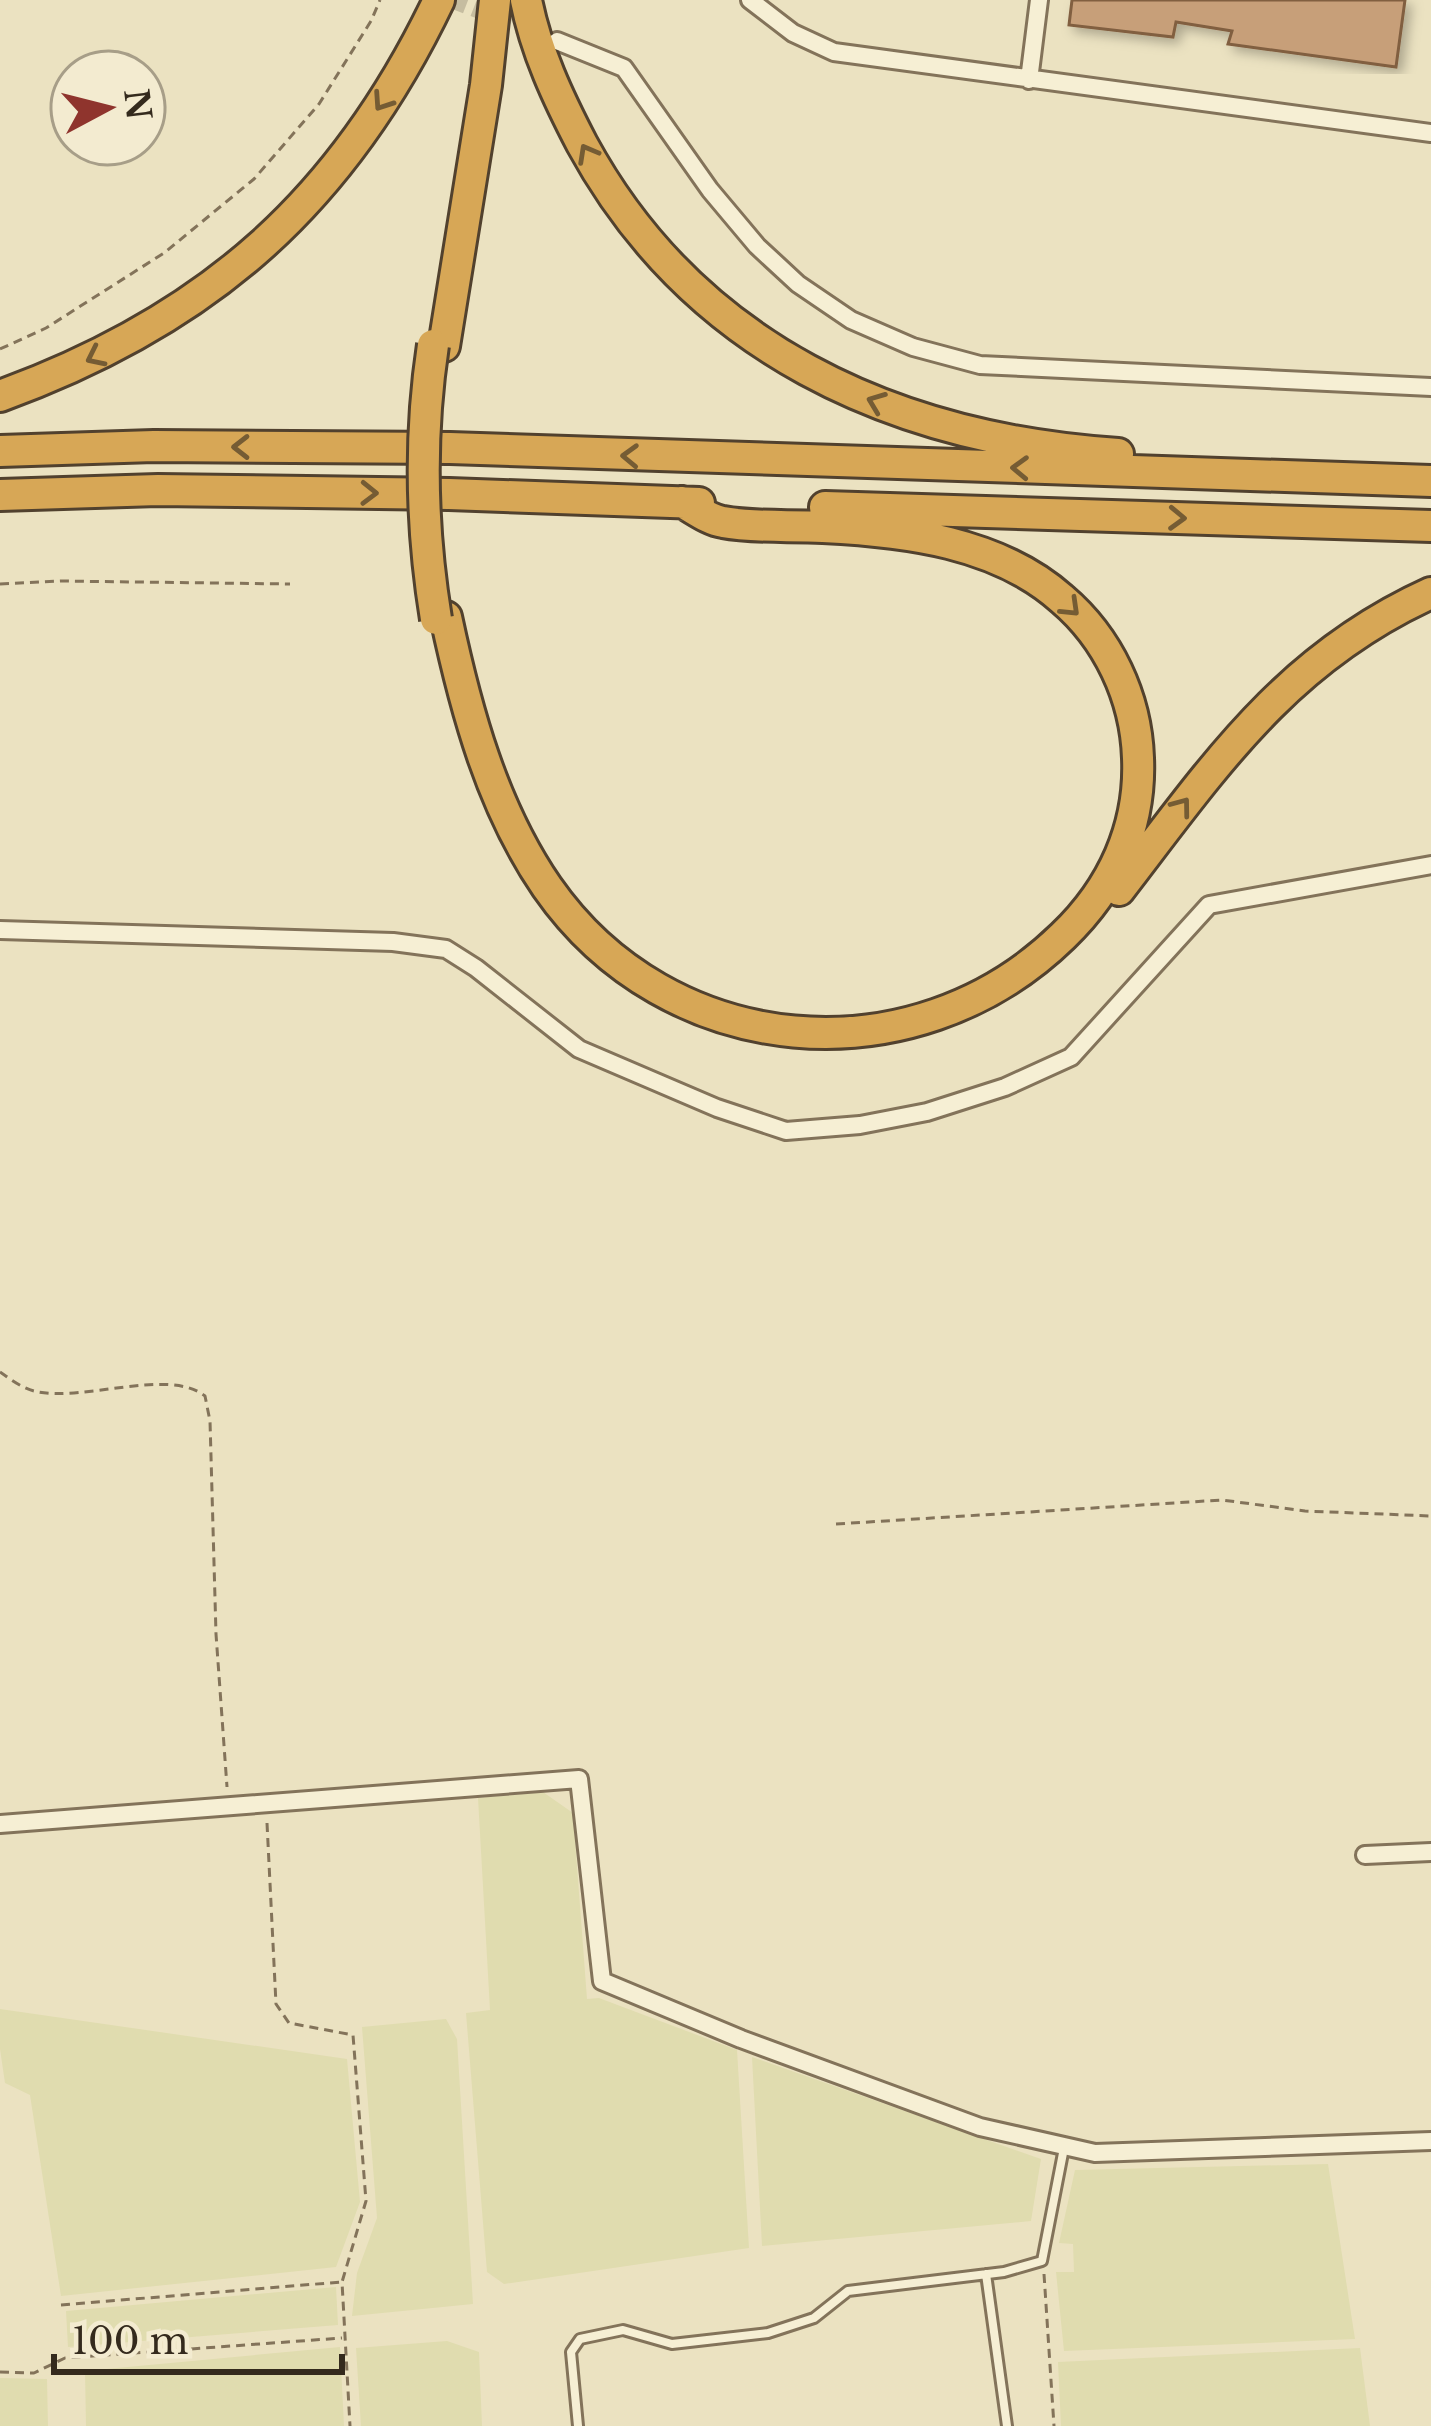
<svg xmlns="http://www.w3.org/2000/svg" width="1431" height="2426" viewBox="0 0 1431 2426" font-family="'Libre Baskerville',serif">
<defs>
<filter id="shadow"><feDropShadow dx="5.5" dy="5.5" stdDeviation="6" flood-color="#0004"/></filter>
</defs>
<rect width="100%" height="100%" fill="#ebe2c1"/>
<path fill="#e0dcaf" d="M543,1792l30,21 14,186 12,-1 138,52 12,198 -245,36 -17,-12 -21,-259 24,-3 -12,-212z
M0,2009l347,50 13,143 -24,65 -275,29 -31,-201 -25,-12 -5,-34z
M446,2019l11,20 16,265 -121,12 5,-43 20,-55 -15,-191z
M752,2057l289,102 -10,62 -269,25z
M1328,2164l27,175 -291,12 -8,-79h18l-1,-28 -14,-1 16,-73z
M336,2287l2,38 -270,22 -2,-36z
M447,2341l32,11 3,74h-121l-5,-78z
M340,2347l4,79h-258l-1,-55z
M1360,2348l10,78h-309l-3,-64z
M0,2378l47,1 1,47h-48z"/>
<path fill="#c79f79" stroke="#815f41" stroke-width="3" filter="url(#shadow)" d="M1072,0h333l-9,67 -168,-23 4,-13 -56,-9 -3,15 -104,-12z"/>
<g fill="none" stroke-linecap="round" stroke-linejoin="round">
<path stroke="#c6bda0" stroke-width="16" stroke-dasharray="16 8" stroke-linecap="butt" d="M451,0l83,32"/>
<defs>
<path id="service" d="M986,2274l21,152
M578,2426l-7,-74 9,-13 43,-9 49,14 96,-11 46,-15 34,-27 156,-19 38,-11 22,-113"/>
<path id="minor" d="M750,0l43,33 41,19 597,81
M557,41l67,27 86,122 47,56 41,38 53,36 62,27 67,18 451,22
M1029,80l10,-80
M0,930l393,12 53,7 30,19 103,81 138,59 69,23 74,-6 67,-13 78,-25 66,-30 138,-152 222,-40
M0,1824l579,-45 23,202 139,58 239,88 115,26 336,-12
M1365,1855l66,-3"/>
<path id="motorway" d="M526,0c10,51 32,98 56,144 111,204 311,295 536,310
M444,346l42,-261 9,-85
M0,396c209,-76 343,-195 439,-396
M0,451l154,-5 296,2 981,33
M0,495l158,-5 291,4 250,9
M825,507l606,19
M446,617c20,94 46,190 101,270 121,174 366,195 516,49 50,-48 78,-109 75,-178 -2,-61 -30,-120 -76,-159 -64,-57 -157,-68 -239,-72 -33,-2 -68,1 -100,-5 -14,-2 -28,-13 -41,-20
M1119,890c94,-122 166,-231 312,-297"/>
</defs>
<use href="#service" stroke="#83735a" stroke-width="14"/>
<use href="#minor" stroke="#83735a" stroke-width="22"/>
<use href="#motorway" stroke="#51412e" stroke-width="36"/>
<path stroke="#83735a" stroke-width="3" stroke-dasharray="9 6" stroke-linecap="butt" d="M0,349l46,-21 118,-75 90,-74 65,-75 52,-83 9,-21
M0,584l61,-3 229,3
M0,1372c10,7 22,16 34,19 48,12 134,-24 171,5l5,25 6,213 11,153
M836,1524l386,-24 83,11 126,5
M267,1823l9,181 13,19 64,12 13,166 -24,81 8,144
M1044,2274l10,152
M61,2305l280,-23
M0,2372l34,1 31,-15 277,-20"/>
<use href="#service" stroke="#f6efd4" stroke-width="8"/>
<use href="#minor" stroke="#f6efd4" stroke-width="16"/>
<use href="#motorway" stroke="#d7a756" stroke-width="30"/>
<defs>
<path id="motorway-bridge" d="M433,345c-14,93 -12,182 3,274"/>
</defs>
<use href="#motorway-bridge" stroke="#51412e" stroke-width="36" stroke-linecap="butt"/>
<use href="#motorway-bridge" stroke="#d7a756" stroke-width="30"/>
</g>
<defs><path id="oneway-chevron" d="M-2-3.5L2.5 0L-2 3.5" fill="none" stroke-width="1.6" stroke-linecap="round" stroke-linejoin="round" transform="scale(3)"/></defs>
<g stroke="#755c34">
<use href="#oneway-chevron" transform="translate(382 102) rotate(124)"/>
<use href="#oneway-chevron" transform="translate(587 153) rotate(-119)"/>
<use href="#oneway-chevron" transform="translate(95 357) rotate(154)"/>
<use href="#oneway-chevron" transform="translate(876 402) rotate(-159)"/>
<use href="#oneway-chevron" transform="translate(241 447) rotate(-180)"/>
<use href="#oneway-chevron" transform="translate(630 456) rotate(-178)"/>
<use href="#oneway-chevron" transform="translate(1020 468) rotate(-178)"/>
<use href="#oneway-chevron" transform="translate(369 493) rotate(1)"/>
<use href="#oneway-chevron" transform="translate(1177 518) rotate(2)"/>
<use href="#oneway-chevron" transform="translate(1071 608) rotate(44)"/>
<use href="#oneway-chevron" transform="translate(1182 806) rotate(-53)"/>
</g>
<g transform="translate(108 108) rotate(83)"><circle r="57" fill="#f3ebd0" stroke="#a79e88" stroke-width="3"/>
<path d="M0-9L21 45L0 30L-21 45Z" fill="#8f342d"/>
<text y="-18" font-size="33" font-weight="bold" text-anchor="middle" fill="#342a1d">N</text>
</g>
<path d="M54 2354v18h288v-18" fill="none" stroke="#342a1d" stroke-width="6"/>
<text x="72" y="2354" font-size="36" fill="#342a1d" stroke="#f3ebd0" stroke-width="9" paint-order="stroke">100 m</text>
</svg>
